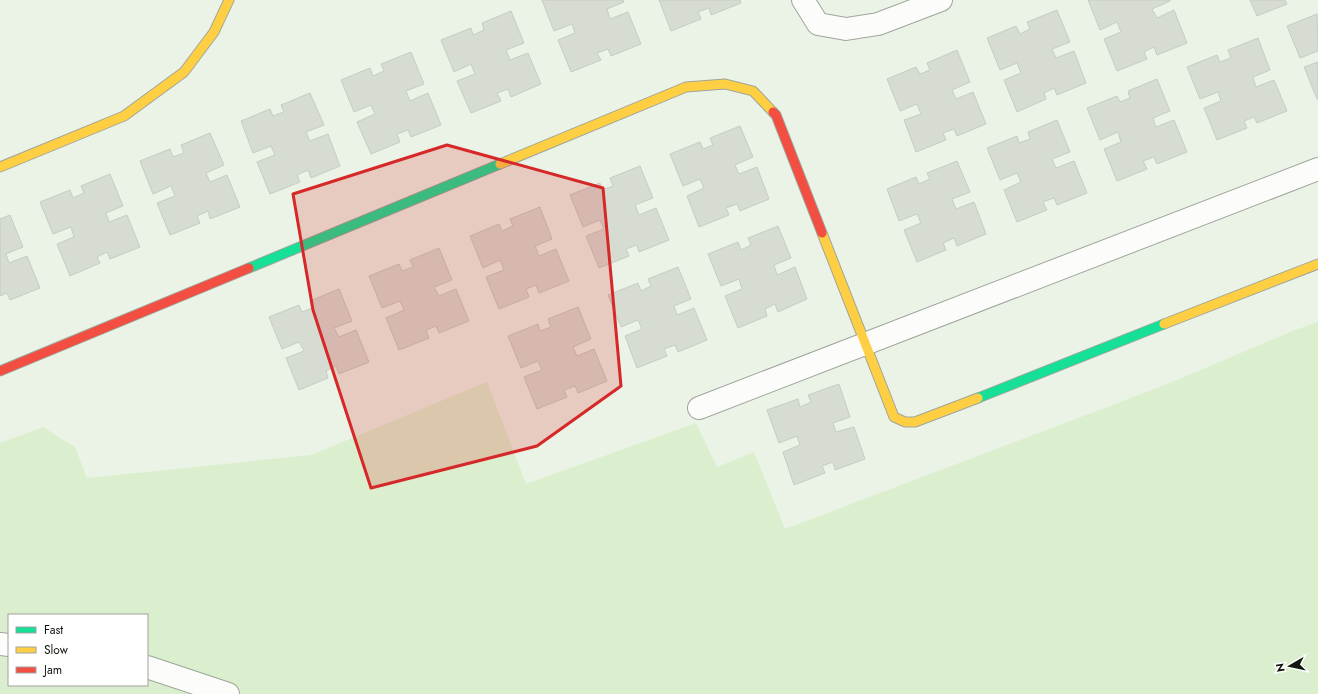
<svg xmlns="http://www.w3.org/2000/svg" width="1318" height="694" viewBox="0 0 1318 694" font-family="Jost,sans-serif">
<rect width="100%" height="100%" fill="#ebf3e6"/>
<path fill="#dbefce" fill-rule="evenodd" d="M1318,322v372h-1318v-251l43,-16 32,20 12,31 224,-23 176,-73 39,102 170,-61 21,44 37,-15 31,77 380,-144 130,-55zM9,615h138v70h-138z"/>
<path fill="#d6dcd2" stroke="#c5ccc1" d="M542,0h81l1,2 -17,7 3,10 18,-7 13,32 -30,12 -3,-7 -11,4 4,7 -30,12 -13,-32 17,-7 -3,-9 -18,7z
M659,0h81l1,3 -30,12 -2,-7 -11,4 3,7 -30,12z
M1088,0h82v1l-18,8 5,9 17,-8 13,33 -30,12 -3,-8 -10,5 3,7 -30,12 -13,-32 17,-7 -4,-10 -17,8z
M1250,0h35l2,4 -30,12z
M1057,10l13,32 -18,7 4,9 18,-7 12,32 -29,12 -3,-7 -10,5 2,6 -29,13 -13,-32 17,-7 -4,-10 -17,7 -13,-32 29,-12 4,8 10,-5 -3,-7z
M511,11l13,32 -18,7 4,10 18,-7 13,31 -30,13 -3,-8 -11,4 4,8 -30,12 -14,-32 18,-7 -4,-10 -17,8 -13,-32 30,-12 2,7 11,-5 -2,-7z
M1317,14l1,37 -18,7 -13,-32z
M1258,38l12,32 -17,7 3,10 18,-7 13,31 -30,12 -3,-6 -10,4 3,7 -30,12 -13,-32 17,-7 -3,-9 -18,7 -13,-32 30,-12 3,7 11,-4 -3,-8z
M957,50l13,32 -18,8 4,9 17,-7 13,32 -29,12 -3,-7 -11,4 3,7 -30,12 -12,-32 17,-6 -4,-10 -17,7 -13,-32 29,-12 4,7 10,-4 -3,-7z
M411,52l13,32 -18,7 4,10 18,-8 13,32 -30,12 -3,-7 -11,4 3,8 -29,12 -14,-32 18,-8 -4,-9 -17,7 -13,-32 29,-12 3,8 11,-5 -3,-7z
M1318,62v37h-1l-13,-32z
M1157,79l13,32 -17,7 3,9 18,-7 13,32 -30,12 -3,-7 -11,4 4,8 -30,12 -13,-32 17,-7 -3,-10 -18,8 -13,-32 30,-12 3,6 10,-4 -2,-7z
M310,93l14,32 -18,7 4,9 18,-7 12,32 -29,12 -3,-8 -11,5 3,7 -30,12 -13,-32 18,-7 -4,-9 -18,7 -12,-32 29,-12 3,7 11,-4 -3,-7z
M1057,120l13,32 -18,7 4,9 18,-7 13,32 -30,12 -3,-7 -11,4 4,8 -30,12 -13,-32 17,-8 -4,-9 -17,7 -13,-32 30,-12 2,7 11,-4 -2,-7z
M740,126l13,31 -18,8 4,9 18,-7 12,32 -29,12 -3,-7 -11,4 3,7 -30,12 -12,-31 17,-8 -4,-9 -17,7 -13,-32 30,-12 3,7 10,-4 -3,-7z
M210,133l14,32 -18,8 4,9 17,-7 13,32 -30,12 -2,-8 -11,5 3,7 -30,12 -13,-32 18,-7 -4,-10 -18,8 -13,-33 30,-12 3,8 11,-4 -3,-8z
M957,161l13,31 -18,7 4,10 18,-7 12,32 -29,12 -3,-8 -11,5 3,7 -29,12 -13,-32 17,-7 -4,-9 -18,7 -12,-32 29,-12 3,7 11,-5 -3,-6z
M640,166l13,32 -18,7 4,10 17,-7 13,32 -30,12 -2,-7 -11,4 3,7 -30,12 -13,-32 18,-7 -4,-9 -17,7 -13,-32 30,-12 2,7 11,-4 -3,-8z
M110,174l13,32 -17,7 3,9 18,-7 13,32 -30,12 -3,-7 -10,5 3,6 -30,13 -13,-32 17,-7 -3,-10 -18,7 -13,-32 30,-12 3,8 11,-5 -3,-7z
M540,207l12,32 -17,7 4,10 17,-7 13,32 -30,12 -3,-8 -10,4 3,8 -30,12 -13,-32 18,-7 -4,-10 -17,8 -13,-32 29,-12 3,7 11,-5 -3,-7z
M10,215l13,32 -17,7 3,9 18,-7 13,32 -30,12 -3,-7 -7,3v-77z
M778,226l13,32 -17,7 3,10 18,-8 12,32 -29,13 -3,-8 -10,5 2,7 -29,12 -13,-32 17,-7 -3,-10 -18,7 -13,-32 30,-12 3,8 10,-5 -3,-7z
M439,248l13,32 -18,7 5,9 17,-7 13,32 -30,12 -3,-7 -10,4 3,8 -30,12 -13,-32 18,-8 -4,-9 -18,7 -13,-32 30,-12 3,7 11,-4 -3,-7z
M678,267l13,32 -17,7 3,9 17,-7 13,32 -29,12 -3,-7 -11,4 3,7 -30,12 -12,-32 17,-7 -4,-9 -17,7 -13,-32 30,-12 3,8 10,-5 -3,-7z
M339,289l13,32 -18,7 5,9 17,-7 13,32 -30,12 -3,-8 -10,5 2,7 -29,12 -13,-32 18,-7 -5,-9 -17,7 -13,-32 30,-12 3,7 10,-4 -2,-7z
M578,307l13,32 -18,8 4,9 17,-7 13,32 -29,12 -3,-7 -11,4 3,7 -30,12 -13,-32 18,-7 -4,-9 -17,7 -13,-32 30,-12 2,7 11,-4 -3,-8z
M839,384l11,33 -17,6 3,9 18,-5 11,32 -30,11 -2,-8 -11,4 3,7 -31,12 -11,-33 17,-7 -3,-9 -18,7 -12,-33 31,-11 2,8 11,-5 -3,-7z"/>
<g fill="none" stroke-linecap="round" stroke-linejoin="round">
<defs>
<path id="street" d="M803,0l15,24 28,5 32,-5 63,-24
M699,408l619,-239
M0,644l9,1
M147,667l81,27"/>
<path id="fast" d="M249,268l251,-104
M978,398l186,-74"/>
<path id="slow" d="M500,164l186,-77 39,-3 28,7 20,21
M0,167l124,-51 60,-44 30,-40 15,-32
M822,233l72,184 11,5h10l63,-24
M1164,324l154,-60"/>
<path id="jam" d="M773,112l3,3 46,118
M0,371l249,-103"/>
</defs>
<use href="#street" stroke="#9fa59b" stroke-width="24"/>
<use href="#fast" stroke="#9fa59b" stroke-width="11"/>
<use href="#slow" stroke="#9fa59b" stroke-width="11"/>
<use href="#jam" stroke="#9fa59b" stroke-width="11"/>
<use href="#street" stroke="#fcfdfb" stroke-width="22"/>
<use href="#fast" stroke="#16e098" stroke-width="9"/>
<use href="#slow" stroke="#ffcf43" stroke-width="9"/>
<use href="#jam" stroke="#f24e42" stroke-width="9"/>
</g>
<path fill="#d62828" fill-opacity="0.2" stroke="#d62828" stroke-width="3" stroke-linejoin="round" d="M447,145l156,43 18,198 -84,60 -166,42 -58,-178 -20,-116z"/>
<rect x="8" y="614" width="140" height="72" fill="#ffffff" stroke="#a0a29f"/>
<rect x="16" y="627" width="20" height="6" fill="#16e098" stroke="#a0a29f"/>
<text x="44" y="634" font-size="12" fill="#11160e">Fast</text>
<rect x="16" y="647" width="20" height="6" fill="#ffcf43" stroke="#a0a29f"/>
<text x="44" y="654" font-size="12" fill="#11160e">Slow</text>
<rect x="16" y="667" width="20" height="6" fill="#f24e42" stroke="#a0a29f"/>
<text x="44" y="674" font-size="12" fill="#11160e">Jam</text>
<g transform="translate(1290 666) rotate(261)" stroke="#ffffff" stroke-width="3" paint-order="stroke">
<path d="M0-3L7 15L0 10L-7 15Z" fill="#11160e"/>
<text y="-6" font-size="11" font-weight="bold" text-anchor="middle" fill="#11160e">N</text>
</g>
</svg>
